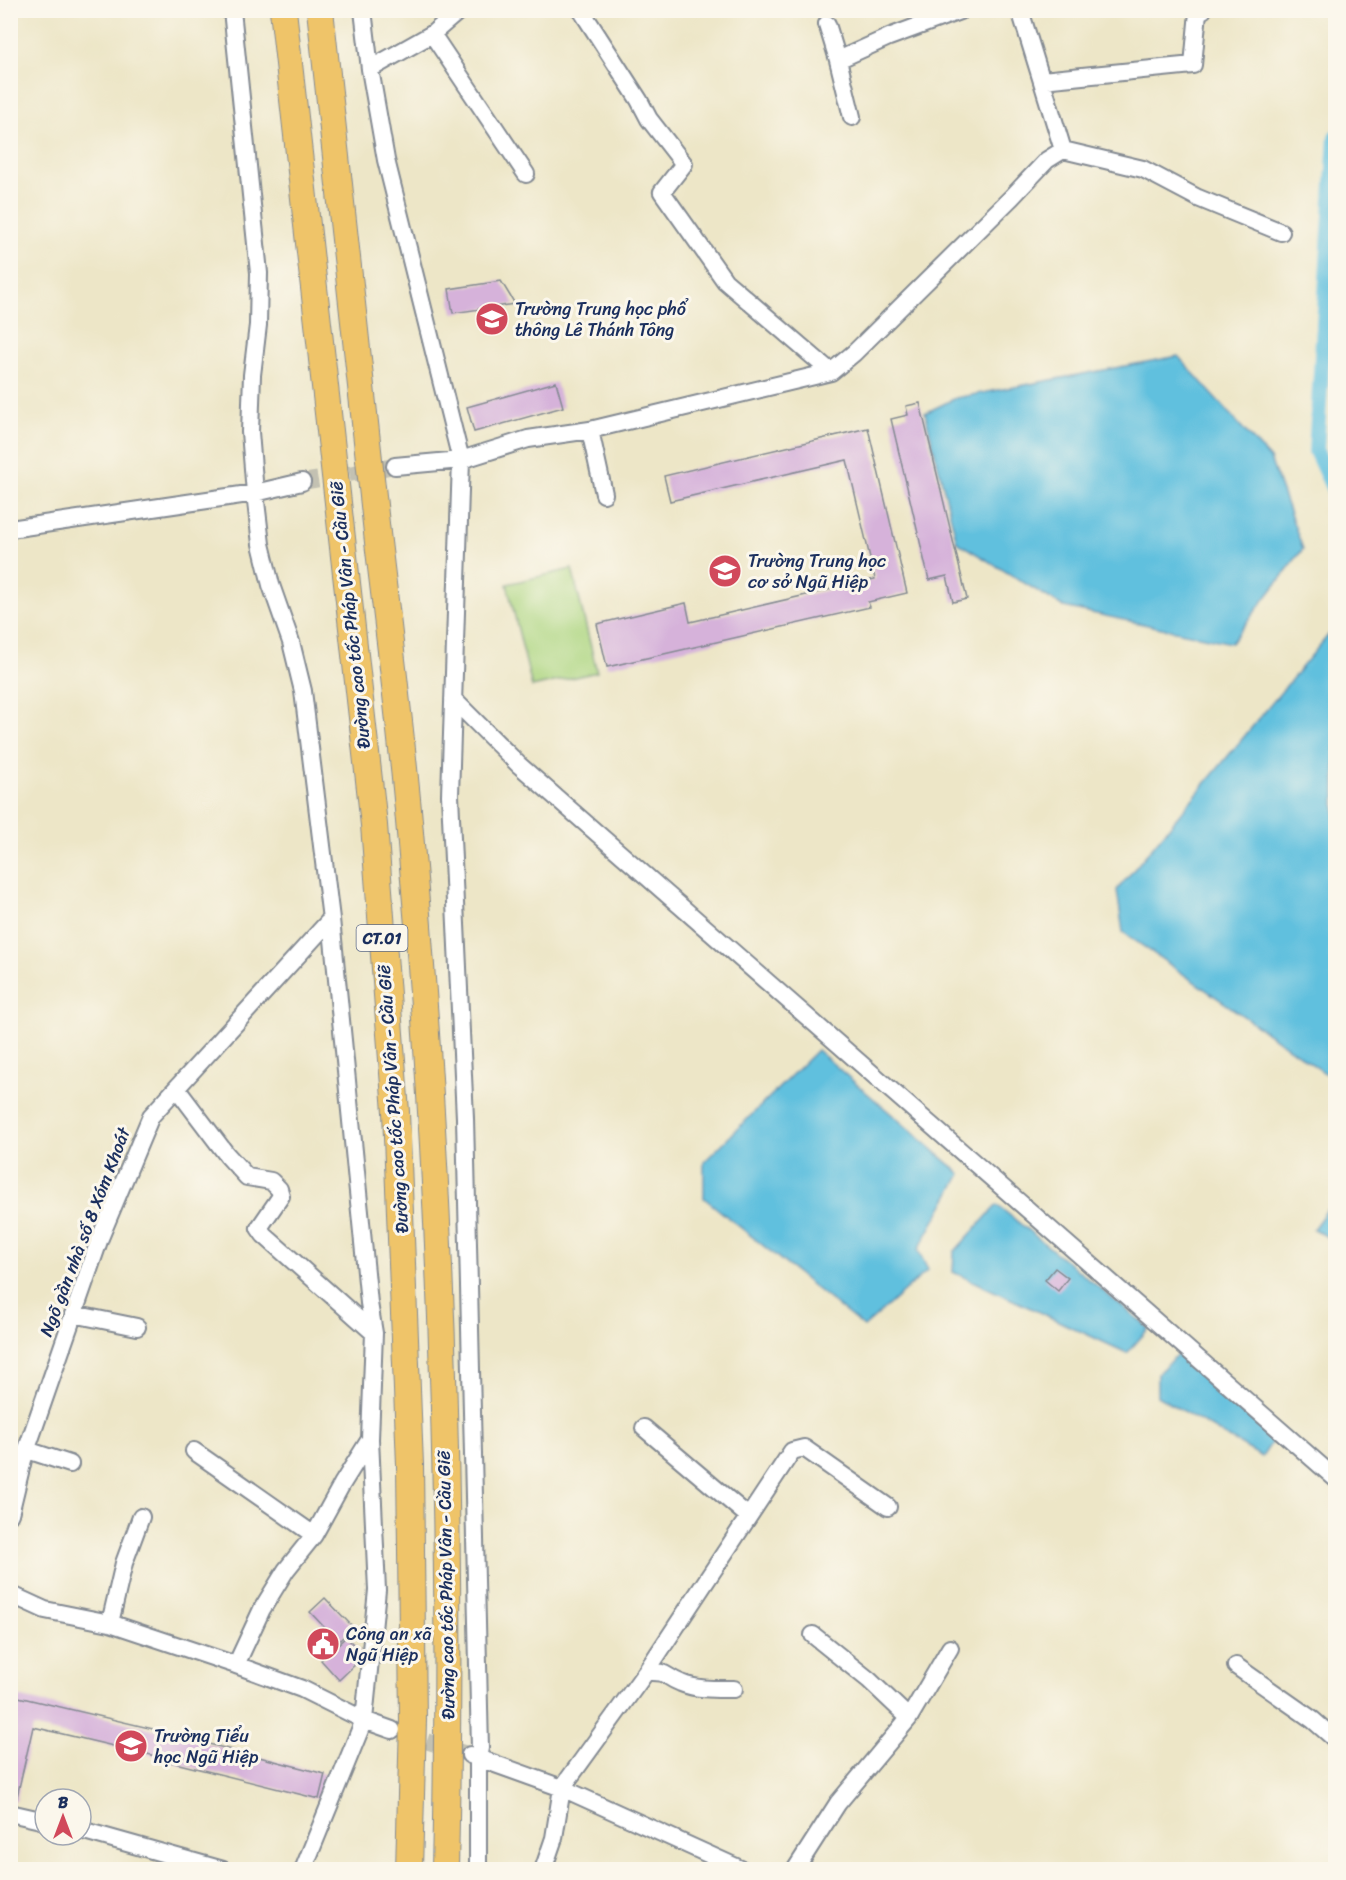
<svg xmlns="http://www.w3.org/2000/svg" width="1346" height="1880" viewBox="0 0 1346 1880" font-family="Sriracha,sans-serif">
<rect width="100%" height="100%" fill="#fbf7ec"/>
<filter id="ink" filterUnits="userSpaceOnUse"><feTurbulence type="fractalNoise" baseFrequency=".0167" numOctaves="2"/><feDisplacementMap in="SourceGraphic" scale="12" xChannelSelector="R" yChannelSelector="G"/><feConvolveMatrix kernelMatrix="1 2 1 2 8 2 1 2 1" color-interpolation-filters="sRGB"/></filter>
<filter id="wash" filterUnits="userSpaceOnUse"><feTurbulence type="fractalNoise" baseFrequency=".008" numOctaves="4" result="noise"/><feDisplacementMap in="SourceGraphic" scale="24" xChannelSelector="R" yChannelSelector="G"/><feGaussianBlur stdDeviation="1.35" result="paint"/><feColorMatrix in="noise" values="0 0 0 0 0 0 0 0 0 0 0 0 0 0 0 0 0 1.4 0 .05"/><feComposite in="paint" operator="in"/></filter>
<g filter="url(#wash)">
<rect width="100%" height="100%" fill="#ede6c7"/>
<path fill="#add681" stroke="#648270" stroke-width="1.5" d="M572,569l25,103 -65,15 -25,-103z"/>
<path fill="#60c0de" stroke="#3e789e" stroke-width="1.5" d="M1178,356l92,103 33,90 -72,94 -167,-36 -107,-65 -32,-129 31,-15z
M1335,627v453l-212,-148 -6,-42z
M817,1050l144,124 -43,76 10,20 -64,57 -160,-129v-36z
M1335,1199v42l-22,-12z
M997,1205l152,123 -22,25 -174,-81 1,-20z
M1178,1354l96,85 -12,18 -105,-61v-22z"/>
<g fill="none" stroke-linecap="round" stroke-linejoin="round">
<path stroke="#60c0de" stroke-width="16" d="M1336,137l-20,314 20,43"/>
</g>
<g id="blocks">
<path fill="#d6b2da" d="M501,281l14,23 -62,9 -4,-24z
M556,382l7,25 -89,25 -7,-25z
M920,403l47,196 -14,3 -6,-26 -18,4 -38,-161 17,-4 -2,-9z
M868,428l39,165 -39,9 2,5 -263,60 -10,-43 89,-21 4,19 185,-43 -28,-119 -177,41 -6,-25z
M1055,1268l13,10 -10,13 -13,-11z
M325,1598l28,29 -15,15 -28,-30z
M346,1637l14,14 -1,10 -20,19 -18,-20z
M10,1695l156,37v1l159,41 -6,25 -156,-39 1,-2 -131,-31 -17,74h-6z"/>
</g>
</g>
<g filter="url(#ink)">
<use href="#blocks" fill-opacity="0" stroke="#848a92" stroke-width="1.5"/>
<g fill="none" stroke-linecap="round" stroke-linejoin="round">
<path stroke="#c3c1b2" stroke-width="16" stroke-dasharray="16 8" stroke-linecap="butt" d="M302,482l93,-16
M404,1734l66,21"/>
<defs>
<path id="minor" d="M232,10l27,263 -1,52 -6,50 -2,57 5,61 6,51 10,41 20,57 12,49 28,228 38,384 5,30 -4,106 7,151 -13,130 -61,150
M363,10l7,59 16,91 75,300 -11,335 15,323 15,630 -2,10v112
M581,10l58,90 10,19 35,45 -22,28 63,89 106,91
M1020,10l43,140
M827,24l11,36 14,57
M432,34l94,140
M838,60l51,-23 73,-27
M370,69l62,-35 28,-24
M1042,80l151,-15 5,-53 5,-2
M590,430l14,64
M395,466l66,-6 67,-21 62,-9 241,-58 23,-19 158,-156 35,-37 16,-10 80,19 55,29 83,34
M10,529l245,-36 47,-11
M453,699l66,66 817,714
M177,1089l50,66 20,22 24,4 8,8 2,7 -22,32 5,7 110,98
M73,1314l64,13
M644,1428l104,88
M27,1450l43,14
M194,1451l120,84
M10,1514l13,-54 77,-222 51,-122 180,-197
M10,1594l35,16 65,13 126,42 66,24 62,31 28,10
M110,1623l14,-60 17,-46
M813,1635l56,45 40,38
M236,1665l26,-56 24,-39 28,-35 28,-51 28,-45
M1236,1666l77,54 23,20
M646,1672c23,-1 17,4 35,11 16,7 36,6 53,6
M470,1755l92,33 181,82
M10,1813l35,8
M81,1830l142,40
M543,1870l11,-32 8,-50 84,-116 146,-221 12,-3 84,59
M795,1870l43,-67 71,-85 41,-70"/>
<path id="highway" d="M283,10l91,815 22,287 14,353 3,255 -4,150
M320,10c19,178 39,355 58,532 11,93 23,186 31,279 32,348 44,699 36,1049"/>
</defs>
<use href="#minor" stroke="#848a92" stroke-width="20"/>
<use href="#highway" stroke="#848a92" stroke-width="28"/>
<use href="#minor" stroke="#fff" stroke-width="16"/>
<use href="#highway" stroke="#efc469" stroke-width="26"/>
</g>
</g>
<defs>
<symbol id="school-disc" viewBox="-11 -11 22 22"><circle r="9.5" fill="#d1495b" stroke="#fbf7ec"/><path d="M0-5L7-2L0 1L-7-2ZM-4 1L0 2.5L4 1V4Q0 6-4 4Z" fill="#fff"/></symbol>
<symbol id="civic-disc" viewBox="-11 -11 22 22"><circle r="9.5" fill="#d1495b" stroke="#fbf7ec"/><path d="M-.6-6.5H3V-4.5H.6V-3L4-1V1h2V6H-6V1h2V-1L-.6-3ZM-1.2 2.5V6h2.4V2.5Z" fill="#fff"/></symbol>
</defs>
<g fill-rule="evenodd">
<use href="#school-disc" x="473" y="300" width="38" height="38"/>
<use href="#school-disc" x="706" y="552" width="38" height="38"/>
<use href="#civic-disc" x="304" y="1625" width="38" height="38"/>
<use href="#school-disc" x="112" y="1727" width="38" height="38"/>
</g>
<g text-anchor="middle" dominant-baseline="central" stroke-width="6" stroke-linejoin="round" paint-order="stroke">
<rect fill="#fbf7ec" stroke="#5e6b89" stroke-width="1.5" x="356.5" y="925" width="51" height="26" rx="4.5"/>
<g font-size="16" font-weight="bold" fill="#1b2f5e">
<text x="382" y="938">CT.01</text>
</g>
<g font-size="18" fill="#1b2f5e" stroke="#fbf7ec" text-anchor="start">
<text x="515" y="309">Trường Trung học phổ<tspan x="515" dy="21">thông Lê Thánh Tông</tspan></text>
<text x="748" y="561">Trường Trung học<tspan x="748" dy="21">cơ sở Ngũ Hiệp</tspan></text>
<text x="346" y="1634">Công an xã<tspan x="346" dy="21">Ngũ Hiệp</tspan></text>
<text x="154" y="1736">Trường Tiểu<tspan x="154" dy="21">học Ngũ Hiệp</tspan></text>
</g>
<g font-size="18" fill="#1b2f5e" stroke="#fbf7ec">
<text transform="translate(350 615) rotate(-96)">Đường cao tốc Pháp Vân - Cầu Giẽ</text>
<text transform="translate(393 1099) rotate(-94)">Đường cao tốc Pháp Vân - Cầu Giẽ</text>
<text transform="translate(85 1232) rotate(-69)">Ngõ gần nhà số 8 Xóm Khoát</text>
<text transform="translate(446 1585) rotate(-91)">Đường cao tốc Pháp Vân - Cầu Giẽ</text>
</g>
</g>
<rect width="1346" height="1880" fill="none" stroke="#fbf7ec" stroke-width="36"/>
<g transform="translate(63 1817)"><circle r="28" fill="#fbf7ec" stroke="#a1a7b3" stroke-width="1.5"/>
<path d="M0-4.5L10 22L0 15L-10 22Z" fill="#d1495b"/>
<text y="-9" font-size="16" font-weight="bold" text-anchor="middle" fill="#1b2f5e">B</text>
</g>
</svg>
